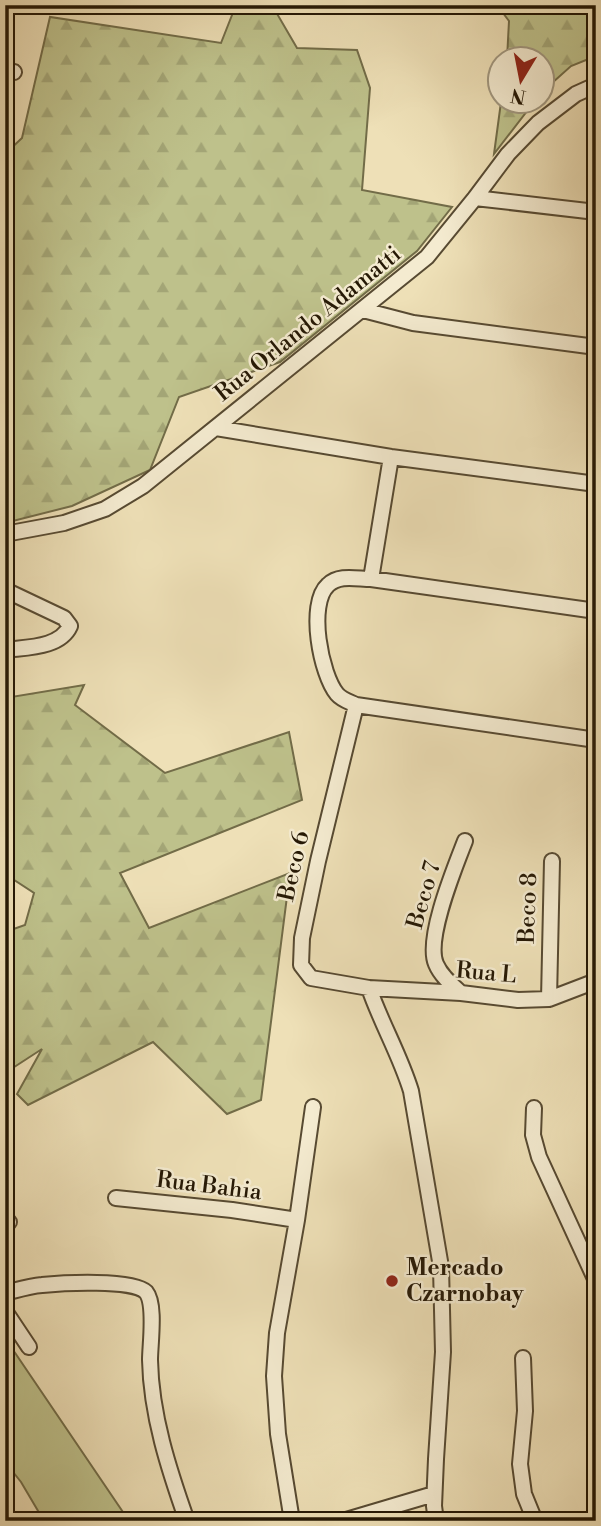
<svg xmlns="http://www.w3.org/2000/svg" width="601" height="1526" viewBox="0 0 601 1526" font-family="'Libre Bodoni',serif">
<defs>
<pattern id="forest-firs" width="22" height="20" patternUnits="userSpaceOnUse" patternTransform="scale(1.75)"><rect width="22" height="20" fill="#bec18b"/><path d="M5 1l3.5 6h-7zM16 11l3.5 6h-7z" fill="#a3a576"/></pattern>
</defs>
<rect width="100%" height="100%" fill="#eee0b7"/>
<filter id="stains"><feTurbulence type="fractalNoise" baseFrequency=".00286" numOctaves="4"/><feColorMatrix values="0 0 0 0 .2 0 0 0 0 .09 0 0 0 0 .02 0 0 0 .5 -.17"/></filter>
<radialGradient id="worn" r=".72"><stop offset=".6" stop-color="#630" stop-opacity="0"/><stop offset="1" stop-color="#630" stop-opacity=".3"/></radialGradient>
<path fill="#bec18b" stroke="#726c48" stroke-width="2" d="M5,1338l124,183h-85l-23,-39 -16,-20z"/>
<path fill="url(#forest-firs)" stroke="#726c48" stroke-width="2" d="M236,5h69l-29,7 21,36 60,2 13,38 -8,102 90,17 -35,44 -137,111 -101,35 -29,73 -78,36 -67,17v-369l17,-16 28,-121 171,26z
M497,5h99v51l-25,10 -29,26v-32l-35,-1 2,-38z
M501,102h33l-40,52z
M84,685l-9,20 90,68 124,-41 13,68 -182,73 29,55 141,-55 -29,227 -34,14 -74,-72 -125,63 -11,-11 25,-45 -37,24v-141l20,-7 9,-32 -29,-19v-176z"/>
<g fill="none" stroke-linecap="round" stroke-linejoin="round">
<defs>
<path id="minor" d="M5,71l9,1
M475,198l121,14
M363,310l50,13 183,24
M216,428l175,29 205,27
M5,534l59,-11 41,-14 38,-23 284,-229 48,-59 33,-44 30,-31 38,-29 20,-9
M371,579l20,-122
M5,590l59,28 6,8c-10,22 -43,21 -65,24
M596,611l-225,-32c-14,0 -32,-5 -43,6 -21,19 -7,90 9,109 5,6 13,8 19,11l240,35
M356,705l-38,156 -16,77 -1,27 10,13 58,10 92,5 57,7 31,-1 47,-18
M369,988c12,35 31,67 42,103l30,176 2,85 -7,107 -2,47 2,15
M461,993c-9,-8 -20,-17 -25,-29 -11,-25 19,-97 29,-123
M549,999l3,-138
M534,1108l-1,27 6,22 57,124
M116,1198l116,12 65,10
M5,1222h4
M5,1293c12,-3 24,-7 37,-8 20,-2 91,-6 104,7 10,12 4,52 4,68 1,55 19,110 37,161
M5,1311l24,36
M523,1358l2,53 -5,53 4,30 11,27
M292,1521l-14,-87 -4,-58 3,-43 20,-113 16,-113
M343,1521l91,-27"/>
</defs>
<use href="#minor" stroke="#574a32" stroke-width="18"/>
<use href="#minor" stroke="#f4ebd0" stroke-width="14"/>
</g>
<circle fill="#8f2418" stroke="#f4ebd0" stroke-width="2.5" cx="392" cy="1281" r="7"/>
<g text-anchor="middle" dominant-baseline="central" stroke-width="5" stroke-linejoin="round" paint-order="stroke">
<g font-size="23" fill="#251805" stroke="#f4ebd0">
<text transform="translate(308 324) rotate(-39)">Rua Orlando Adamatti</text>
<text transform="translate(294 866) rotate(-77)">Beco 6</text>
<text transform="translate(424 895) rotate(-74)">Beco 7</text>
<text transform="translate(528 908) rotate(-88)">Beco 8</text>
<text transform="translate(486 973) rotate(5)">Rua L</text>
<text transform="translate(209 1186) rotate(7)">Rua Bahia</text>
</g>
<g font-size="23" font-weight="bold" fill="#251805" stroke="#f4ebd0" text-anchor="start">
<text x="406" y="1268">Mercado<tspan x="406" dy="26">Czarnobay</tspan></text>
</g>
</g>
<rect width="601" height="1526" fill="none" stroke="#eee0b7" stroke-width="28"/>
<rect x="7" y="7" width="587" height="1512" fill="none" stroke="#251805" stroke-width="3.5"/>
<rect x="14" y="14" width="573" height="1498" fill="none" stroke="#251805" stroke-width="2"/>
<g transform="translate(521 80) rotate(190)"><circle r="33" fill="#f4ebd0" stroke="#a1977f" stroke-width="2"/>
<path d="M0-5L12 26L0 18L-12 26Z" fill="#8f2418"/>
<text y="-10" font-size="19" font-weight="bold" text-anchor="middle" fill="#251805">N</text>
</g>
<rect width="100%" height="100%" filter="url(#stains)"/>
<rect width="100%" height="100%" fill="url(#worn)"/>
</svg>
